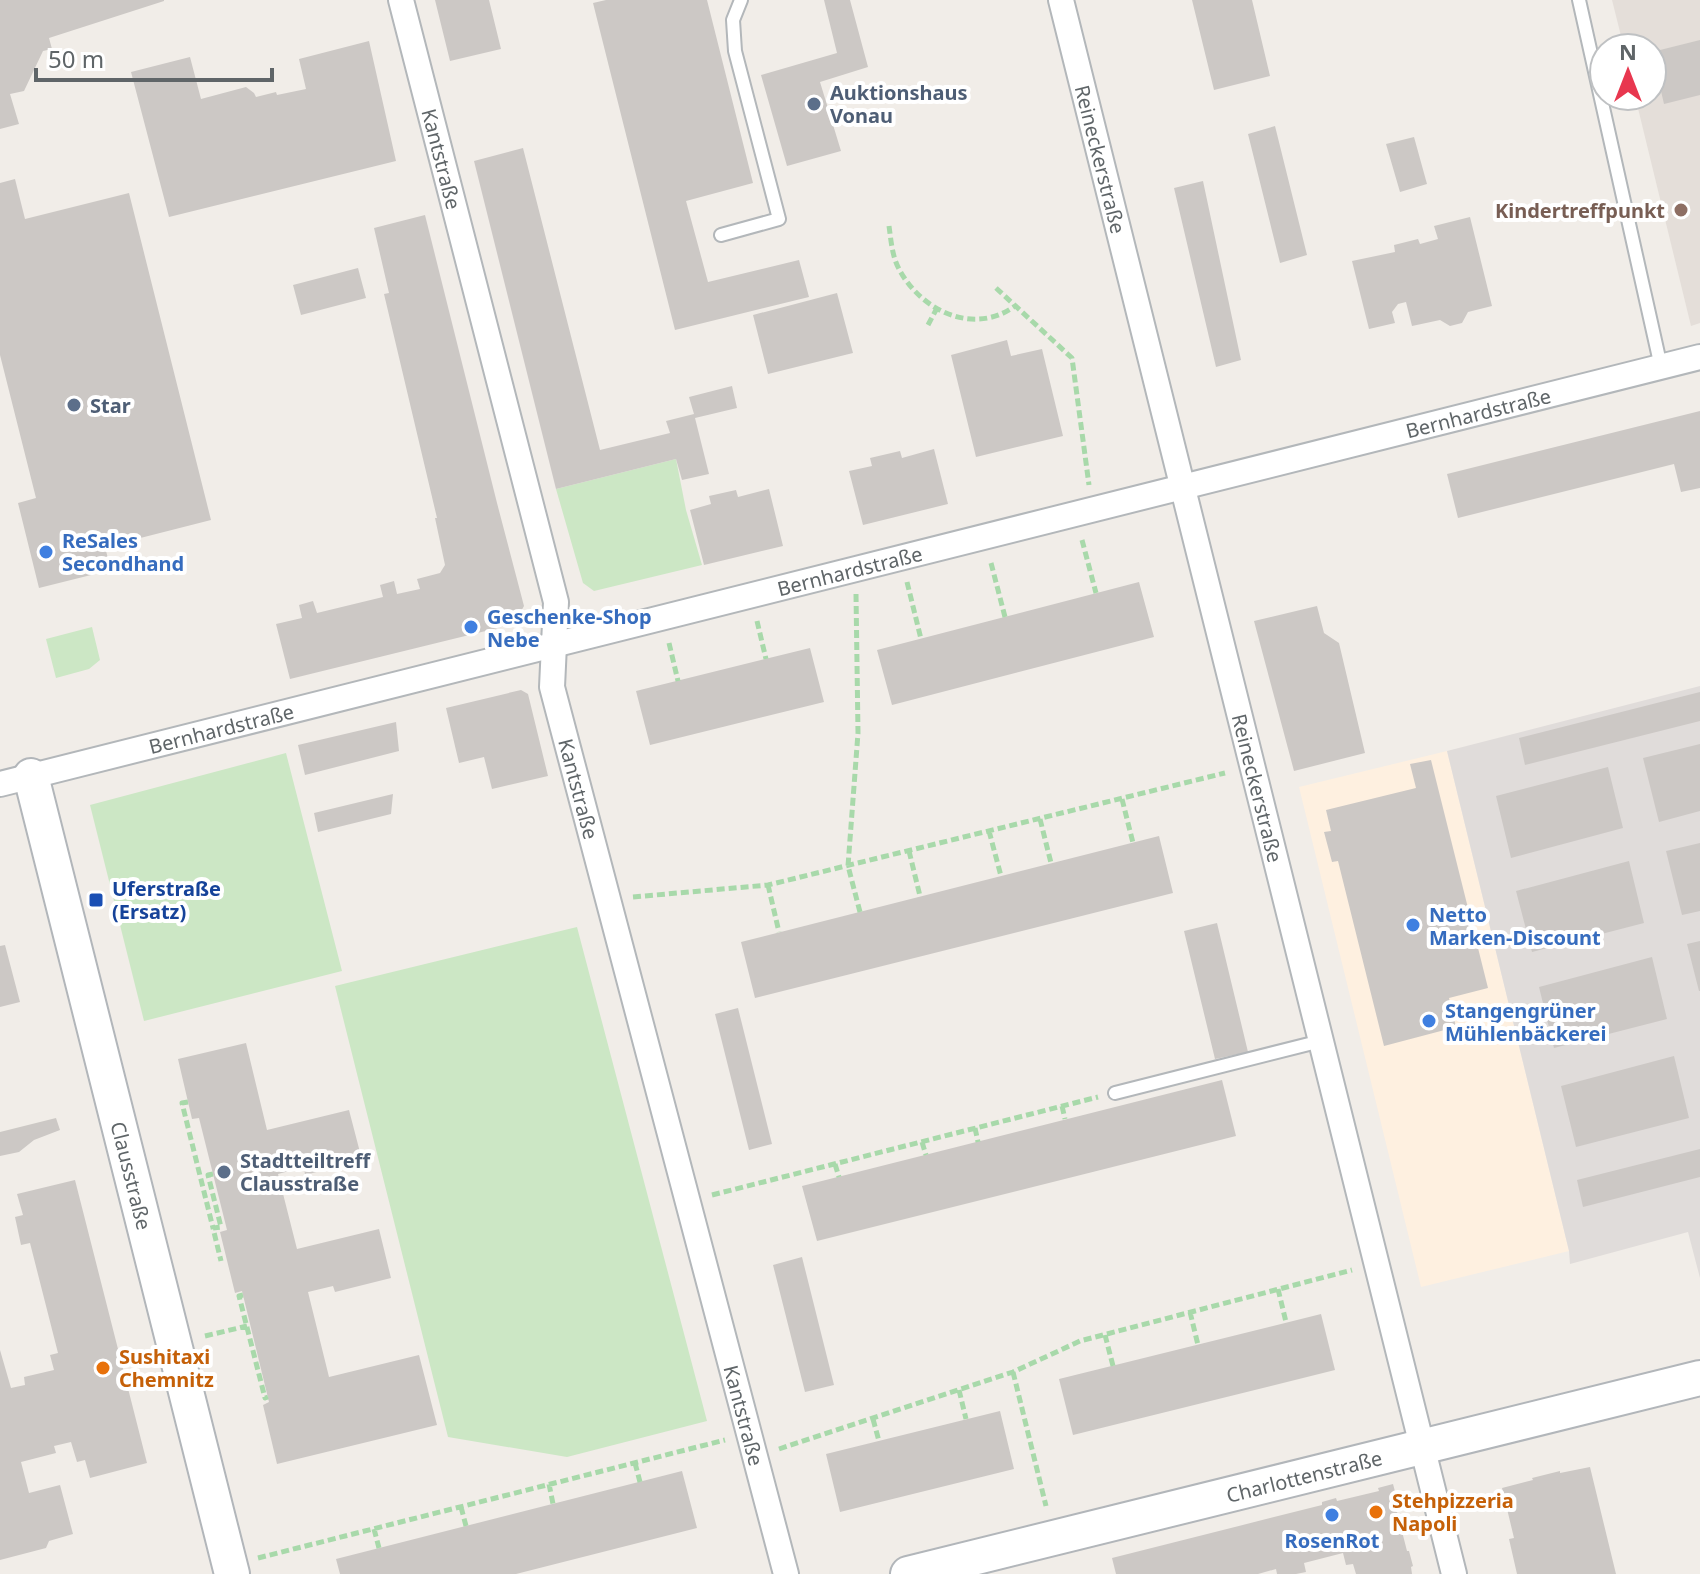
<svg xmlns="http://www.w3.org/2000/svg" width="1700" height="1574" viewBox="0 0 1700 1574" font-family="'Noto Sans',sans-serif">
<rect width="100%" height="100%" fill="#f1ede8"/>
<path fill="#fef0e0" d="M1447,751l122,500 -148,36 -122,-500z"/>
<path fill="#e0dcda" d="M1700,686v592l-12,-46 -118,32 -1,-13 -122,-500z"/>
<path fill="#e4ded9" d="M1612,0h88v323l-9,3 -56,-230h17v-48h-28z"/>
<path fill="#cce7c5" d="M676,459l10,51 16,55 -108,26 -11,-8 -27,-94z
M92,627l8,33 -11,9 -33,9 -10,-39z
M286,753l56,218 -198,50 -54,-216z
M577,927l130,494 -140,36 -119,-20 -113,-451z"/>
<path fill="#ccc8c5" d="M0,0h164v1l-115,37 3,11 -9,2 -19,40 -14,3 9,30 -19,5z
M435,0h54l12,49 -51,12z
M606,0h101l46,183 -67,18 22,81 91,-22 10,37 -134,33 -82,-327z
M824,0h26l18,67 -48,15 21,69 -54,15 -26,-91 76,-22z
M1192,0h60l18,76 -56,14z
M1700,40v55l-36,9 -12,-52z
M369,41l27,120 -227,56 -38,-145 59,-15 11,42 45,-12 8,6 2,4 20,-5 1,3 29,-6 -7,-30z
M1275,126l32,129 -27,8 -32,-129z
M1414,137l13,47 -27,8 -14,-48z
M523,148l77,302 70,-17 -4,-12 28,-7 -5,-17 43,-11 5,22 -42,10 14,56 -27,6 -6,-21 -120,30 -82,-328z
M15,179l10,40 104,-26 82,327 -106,27 6,23 -72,18 -21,-85 18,-5 -36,-143v-172z
M1203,181l38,179 -25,7 -42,-179z
M425,215l72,288 27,103 -10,18 -224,55 -14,-55 26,-6 -3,-13 14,-4 4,12 66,-16 -3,-12 14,-4 3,13 23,-5 -3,-10 23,-6 5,-8 -10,-47h2l-53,-224 5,-1 -15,-65z
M1470,217l22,89 -24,6 -6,11 -12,3 -10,-6 -28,6 -6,-24 -8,2 -6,8 3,11 -26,6 -17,-68 43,-9 -1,-7 24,-6 2,5 18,-5 -4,-13z
M358,268l8,30 -65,17 -8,-30z
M837,293l16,60 -85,21 -15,-59z
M1007,340l4,16 31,-7 21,87 -87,21 -25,-102z
M1700,411v77l-19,4 -7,-28 -216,54 -11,-44z
M934,449l14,55 -85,21 -14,-54 23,-5 -2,-8 30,-7 2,7z
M769,489l14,57 -79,19 -14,-55 21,-6 -2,-8 27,-6 2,7z
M1139,582l15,55 -262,68 -15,-55z
M1317,606l7,27 15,10 26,110 -71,18 -40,-150z
M810,648l14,54 -174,43 -14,-54z
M521,690l7,4 20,82 -56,13 -8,-32 -25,6 -13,-55z
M1700,692v29l-175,44 -6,-27z
M396,722l3,29 -94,24 -7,-30z
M1700,744v67l-41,11 -16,-64z
M1431,760l57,228 -39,10 7,29 -72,19 -46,-185 -6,1 -8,-30 7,-1 -5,-21 90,-22 -6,-24z
M1608,767l15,61 -112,30 -15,-62z
M393,794l-2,20 -73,18 -4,-19z
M1159,836l14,57 -418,105 -14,-56z
M1700,843v68l-18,4 -16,-64z
M1629,861l15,62 -112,29 -16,-61z
M1217,923l31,129 -33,7 -31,-128z
M1700,941v50h-1l-12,-47z
M5,945l15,57 -20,5v-61z
M1652,957l15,62 -113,29 -15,-61z
M738,1008l34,136 -23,6 -34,-136z
M246,1043l21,87 82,-20 13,50 -57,15 -1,-8 -26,7 19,75 82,-20 12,49 -56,14 -2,-6 -25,6 21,85 90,-22 18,70 -160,39 -14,-59 6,-3 -27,-111 -7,2 -15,-61 7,-2 -28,-112 -7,1 -14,-60z
M1674,1056l15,62 -113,29 -15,-61z
M1222,1080l14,56 -419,105 -15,-55z
M56,1118l4,12 -26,10 -15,12 -19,4v-24z
M1700,1149v28l-117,30 -6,-27z
M75,1180l72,283 -57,15 -5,-18 -8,2 -6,-20 -17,4 2,7 -35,9 8,31 31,-8 13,49 -24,7 -3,7 -46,12v-210l11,38 14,-3 -1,-8 30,-7 -4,-15 8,-2 -28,-110 -9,2 -6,-28 8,-2 -6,-21z
M802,1257l32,128 -29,7 -32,-127z
M1321,1314l14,56 -262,65 -14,-56z
M1000,1411l14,58 -174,43 -14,-58z
M1590,1467l26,107h-99l-8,-35 5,-1 -12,-50 31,-8 -1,-2 28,-7v2z
M682,1471l15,57 -181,46h-176l-4,-15z
M1393,1484l4,15 -3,1 13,51h2l4,15 -2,1 1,7h-56l-3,-10 -7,1 -3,-12 -39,10 2,9 -10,2h-19l-1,-5 -18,5h-142l-4,-16 210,-53v-3l14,-4 1,3 42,-10 -1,-3z"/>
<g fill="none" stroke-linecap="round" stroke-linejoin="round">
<defs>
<path id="lane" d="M1579,0l82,367
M721,235l58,-16 -44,-168 -2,-31 8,-20
M1115,1093l206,-52"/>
<g id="street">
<path id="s1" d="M401,0l155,602 -4,85 234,887"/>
<path id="s2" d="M1061,0l393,1574"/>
<path id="s3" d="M0,784l1700,-427"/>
</g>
<g id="secondary">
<path id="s4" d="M31,776l201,798"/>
<path id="s5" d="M908,1574l792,-196"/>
</g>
</defs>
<use href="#lane" stroke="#b3b7ba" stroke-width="16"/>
<use href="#street" stroke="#b3b7ba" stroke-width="28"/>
<use href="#secondary" stroke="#b2b6ba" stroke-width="38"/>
<path stroke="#a8d9aa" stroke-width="5" stroke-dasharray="8 4" stroke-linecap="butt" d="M889,226c2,14 3,30 10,43 22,42 75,67 116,37
M996,288l76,70 17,127
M928,325l9,-17
M1082,540l14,53
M991,563l14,54
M907,582l14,57
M856,594l2,139 -10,133 12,46
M757,621l9,38
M669,643l9,38
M1122,799l11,44
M1040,819l11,44
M989,831l12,45
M909,851l11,45
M768,885l11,47
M633,897l135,-12 457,-112
M188,1102l-6,1 31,125
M1062,1106l3,13
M975,1128l3,14
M922,1142l4,13
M835,1164l4,13
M213,1174l-5,1 13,52 -8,1 8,33
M712,1195l386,-98
M1278,1289l8,33
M243,1295l-4,1 26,102 3,-1
M1190,1312l8,33
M1105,1335l8,31
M205,1336l42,-10
M1013,1372l33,134
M959,1390l7,29
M873,1419l6,22
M779,1449l234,-77 67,-31 272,-71
M635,1463l5,19
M549,1484l4,20
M461,1507l5,19
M374,1529l5,19
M258,1558l467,-118"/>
<use href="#lane" stroke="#fff" stroke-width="12"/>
<use href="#street" stroke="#fff" stroke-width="24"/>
<use href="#secondary" stroke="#fff" stroke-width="34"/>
</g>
<g fill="#5c6f8a" stroke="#fff" stroke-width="3">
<circle cx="814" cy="104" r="8"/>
<circle cx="74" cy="405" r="8"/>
<circle cx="224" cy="1172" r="8"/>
</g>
<circle fill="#8d6e63" stroke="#fff" stroke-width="3" cx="1681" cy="210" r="8"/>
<g fill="#3f7fe0" stroke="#fff" stroke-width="3">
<circle cx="46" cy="552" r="8"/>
<circle cx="471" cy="627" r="8"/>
<circle cx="1413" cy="925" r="8"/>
<circle cx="1429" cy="1021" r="8"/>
<circle cx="1332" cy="1515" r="8"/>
</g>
<rect fill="#1a4fb4" stroke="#fff" stroke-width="3" x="88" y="892" width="16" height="16" rx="4"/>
<g fill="#e8710a" stroke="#fff" stroke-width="3">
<circle cx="103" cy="1368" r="8"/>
<circle cx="1376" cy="1512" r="8"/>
</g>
<g text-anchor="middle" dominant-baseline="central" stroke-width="8" stroke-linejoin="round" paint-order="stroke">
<g font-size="20" font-weight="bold" fill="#4e5e75" stroke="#fff" text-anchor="start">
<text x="830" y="92">Auktionshaus<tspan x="830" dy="23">Vonau</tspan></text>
<text x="90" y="405">Star</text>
<text x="240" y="1160">Stadtteiltreff<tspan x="240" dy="23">Clausstraße</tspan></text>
</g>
<g font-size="20" fill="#5f6568" stroke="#fff">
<text stroke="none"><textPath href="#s2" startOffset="164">Reineckerstraße</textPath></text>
<text stroke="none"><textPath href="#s1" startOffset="164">Kantstraße</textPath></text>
<text stroke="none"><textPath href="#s3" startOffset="1524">Bernhardstraße</textPath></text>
<text stroke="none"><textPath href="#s3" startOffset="876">Bernhardstraße</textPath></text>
<text stroke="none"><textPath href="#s3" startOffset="228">Bernhardstraße</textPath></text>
<text stroke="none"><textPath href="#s2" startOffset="812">Reineckerstraße</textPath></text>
<text stroke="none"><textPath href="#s1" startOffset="812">Kantstraße</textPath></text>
<text stroke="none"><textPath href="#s4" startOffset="412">Clausstraße</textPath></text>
<text stroke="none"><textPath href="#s1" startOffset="1460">Kantstraße</textPath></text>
<text stroke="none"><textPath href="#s5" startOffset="408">Charlottenstraße</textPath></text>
</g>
<g font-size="20" font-weight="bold" fill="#785e54" stroke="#fff" text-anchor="end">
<text x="1665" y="210">Kindertreffpunkt</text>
</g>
<g font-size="20" font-weight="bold" fill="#366cbe" stroke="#fff" text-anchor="start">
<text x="62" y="540">ReSales<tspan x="62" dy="23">Secondhand</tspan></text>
<text x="487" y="616">Geschenke-Shop<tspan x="487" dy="23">Nebe</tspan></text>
<text x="1429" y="914">Netto<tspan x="1429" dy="23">Marken-Discount</tspan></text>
<text x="1445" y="1010">Stangengrüner<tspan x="1445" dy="23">Mühlenbäckerei</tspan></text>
<text x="1332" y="1540" text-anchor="middle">RosenRot</text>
</g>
<g font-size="20" font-weight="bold" fill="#164399" stroke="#fff" text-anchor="start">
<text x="112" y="888">Uferstraße<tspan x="112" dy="23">(Ersatz)</tspan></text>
</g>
<g font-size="20" font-weight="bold" fill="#c56008" stroke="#fff" text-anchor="start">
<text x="119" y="1356">Sushitaxi<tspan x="119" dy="23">Chemnitz</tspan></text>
<text x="1392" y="1500">Stehpizzeria<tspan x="1392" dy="23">Napoli</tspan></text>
</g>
</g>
<g transform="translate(1628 72)"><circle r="38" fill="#ffffff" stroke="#bfc1c3" stroke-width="2"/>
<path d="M0-6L14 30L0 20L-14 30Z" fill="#e8374f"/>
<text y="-12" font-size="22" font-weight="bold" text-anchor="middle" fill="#5f6568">N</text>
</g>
<path d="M36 68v12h236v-12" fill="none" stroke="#5f6568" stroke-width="4"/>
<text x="48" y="68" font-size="24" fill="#5f6568" stroke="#ffffff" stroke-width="6" paint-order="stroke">50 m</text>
</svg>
